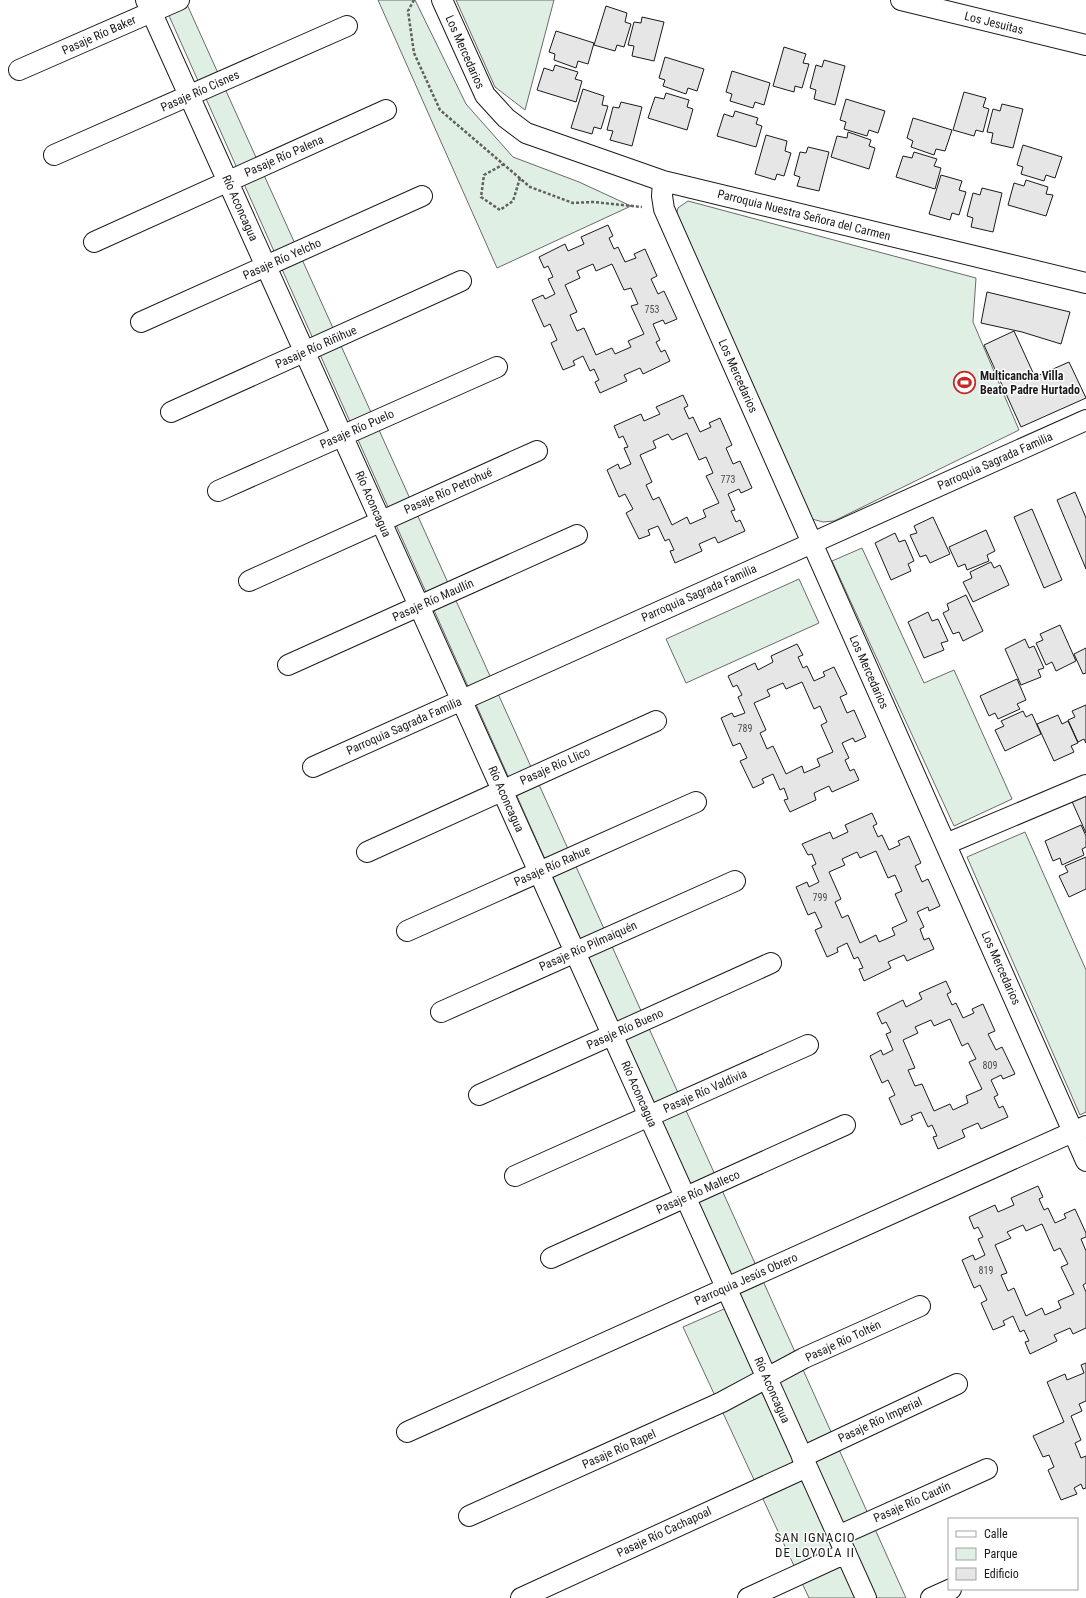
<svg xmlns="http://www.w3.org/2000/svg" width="1086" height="1598" viewBox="0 0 1086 1598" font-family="'Roboto Condensed',sans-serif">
<rect width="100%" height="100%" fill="#fff"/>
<path fill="#e0efe3" stroke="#6a6a6a" d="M162,0h23l721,1598h-97l-126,-271 59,-26z
M378,0h37l51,104 47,53 66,25 52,24 -134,62z
M456,0h98l-29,110 -30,-23z
M688,201l288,77 -3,44 46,108 -185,91 -11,1 -11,-3 -136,-303 2,-8z
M862,548l62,135 30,-13 58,129 -58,27 -122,-265z
M799,579l20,44 -133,60 -20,-44z
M1025,832l61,138v142l-6,3 -113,-258z"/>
<path fill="#e6e6e6" stroke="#1a1a1a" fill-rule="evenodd" d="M606,6l21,7 -2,9 6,2 -7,23 -7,-2 -2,6 -21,-6z
M642,17l22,5 -10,39 -22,-5 2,-10 -6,-1 6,-23 7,1z
M556,31l38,12 -6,21 -10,-3 -2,7 -22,-8 1,-6 -6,-2z
M784,47l22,7 -3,9 6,1 -7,24 -7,-2 -1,6 -21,-6z
M665,57l39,12 -7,22 -9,-3 -2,6 -23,-8 2,-6 -6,-2z
M824,60l21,6 -10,39 -21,-6 2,-9 -6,-2 6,-23 6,2z
M555,65l23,7 -3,7 7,2 -6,21 -39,-12 7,-22 9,3z
M732,71l38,12 -6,22 -9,-3 -2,6 -23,-7 2,-7 -6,-2z
M583,89l21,7 -2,9 6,1 -7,23 -7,-2 -2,7 -21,-6z
M964,92l22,6 -3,9 6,2 -6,23 -7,-2 -2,6 -21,-6z
M666,93l23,7 -2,7 6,2 -6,21 -39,-12 7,-21 9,2z
M846,99l39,12 -7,22 -9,-3 -2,6 -23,-7 2,-7 -6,-2z
M621,102l21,5 -10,39 -22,-6 3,-9 -6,-1 6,-23 6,1z
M1002,104l21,5 -10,39 -22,-5 2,-10 -6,-1 6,-23 7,2z
M735,111l23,7 -2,6 6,2 -6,21 -39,-11 7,-22 9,3z
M913,118l39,12 -7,21 -9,-2 -2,6 -23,-8 2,-6 -6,-3z
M848,132l23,8 -2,6 6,2 -6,21 -38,-12 6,-21 10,2z
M766,135l21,6 -2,10 6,2 -7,23 -7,-2 -2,6 -20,-6z
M1023,145l39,12 -7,21 -9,-3 -2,6 -23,-7 2,-7 -6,-2z
M808,147l21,5 -10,39 -22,-5 3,-9 -6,-2 6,-23 6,1z
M914,152l23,7 -3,7 7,2 -6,21 -39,-12 7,-21 9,2z
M941,175l21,6 -3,9 7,2 -7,23 -7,-2 -2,7 -21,-6z
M1026,180l22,7 -2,7 7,1 -7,21 -38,-11 6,-22 10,3z
M982,188l20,5 -9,39 -22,-5 2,-9 -6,-2 6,-23 7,2z
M608,225l5,11 -4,2 5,11 4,-2 7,15 11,-4 -2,-4 11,-5 12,27 -6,3 7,15 6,-3 13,28 -12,5 -2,-4 -10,4 7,16 -4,2 5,10 4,-2 5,11 -27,13 -3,-6 -16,7 3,6 -27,12 -5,-11 4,-2 -5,-11 -4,2 -7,-15 -10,5 2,4 -12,5 -12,-27 6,-3 -7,-16 -6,3 -12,-27 11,-5 2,4 10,-5 -7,-15 5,-2 -5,-11 -4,2 -5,-11 26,-13 3,7 16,-7 -3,-7zM593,264l3,7 16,-7 12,26 7,-2 7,16 -7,2 13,28 -16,7 3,6 -16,7 -3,-6 -16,7 -12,-27 -7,3 -7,-16 7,-3 -12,-27 15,-7 -3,-7z
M987,292l83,20 -9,32 -39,-12 -41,-9z
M1014,331l21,46 34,-15 17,36 -65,29 -37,-82z
M683,395l5,11 -4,2 5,11 4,-2 7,15 11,-5 -2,-4 11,-5 12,27 -6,3 7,16 7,-3 12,27 -11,5 -2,-4 -11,5 7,16 -4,1 5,11 4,-2 5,11 -27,12 -3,-6 -16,7 3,7 -27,12 -5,-12 4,-1 -5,-11 -4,2 -7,-15 -10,4 2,5 -11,4 -13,-26 7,-4 -8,-15 -6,3 -12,-27 11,-6 2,5 11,-5 -7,-16 4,-1 -5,-11 -4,2 -5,-12 27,-12 3,7 16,-7 -4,-7zM687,433l12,27 7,-3 7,16 -7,3 13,27 -16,7 3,7 -16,7 -3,-7 -15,8 -13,-28 -6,3 -7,-15 6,-3 -12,-27 16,-7 -3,-7 15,-7 4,6z
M1075,492l11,26v51l-29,-69z
M1032,509l30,71 -18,8 -30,-71z
M933,517l17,37 -20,9 -4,-8 -6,2 -10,-22 7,-2 -3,-7z
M986,530l9,21 -8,4 2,6 -22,9 -2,-6 -7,3 -9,-20z
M895,533l4,9 6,-2 9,21 -6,3 3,7 -20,9 -16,-37z
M991,562l3,6 6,-3 9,20 -36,17 -10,-20 9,-4 -2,-6z
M966,595l17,36 -20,10 -4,-9 -6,2 -10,-21 6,-3 -2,-6z
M928,612l4,9 6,-2 10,22 -7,2 3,7 -20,8 -16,-36z
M1060,625l16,36 -20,10 -4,-9 -6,3 -10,-22 7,-3 -3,-6z
M1025,639l4,9 5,-2 10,22 -6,2 3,7 -20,8 -16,-36z
M797,644l6,11 -5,2 5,11 4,-2 7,15 11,-5 -2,-4 11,-5 13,27 -7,3 7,16 7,-3 12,27 -11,5 -2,-4 -11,5 7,15 -4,2 5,11 4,-2 5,11 -27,12 -3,-6 -15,7 2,7 -26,12 -6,-12 4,-1 -4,-11 -4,2 -7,-16 -11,5 2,4 -11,5 -13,-27 7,-3 -7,-15 -7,3 -12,-28 11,-5 2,4 11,-4 -7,-16 4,-2 -5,-10 -4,2 -5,-11 27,-13 3,7 15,-8 -2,-6zM802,682l12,27 6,-3 7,16 -6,3 12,27 -16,7 3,7 -16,7 -2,-7 -16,8 -13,-28 -6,3 -7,-16 6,-3 -12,-27 16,-7 -3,-6 16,-7 3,6z
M1086,648v25l-3,1 -9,-20z
M1017,679l9,21 -9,4 3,5 -22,10 -3,-6 -6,3 -9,-20z
M1086,705v38l-2,-4 -6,3 -10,-22 7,-3 -3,-6z
M1023,711l3,6 6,-3 9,20 -36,17 -10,-21 9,-4 -3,-5z
M1058,715l4,9 6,-3 10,22 -7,3 3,6 -20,9 -17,-37z
M1086,790v43l-16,-36z
M872,813l5,11 -4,2 5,11 4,-2 7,15 11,-5 -2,-4 11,-5 12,27 -6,3 7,16 6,-3 12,27 -11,5 -1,-4 -11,5 7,15 -4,2 4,11 5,-2 5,11 -27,12 -3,-6 -16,7 3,6 -27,13 -5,-12 4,-1 -5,-11 -4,2 -7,-16 -10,5 1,4 -11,5 -12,-27 7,-3 -7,-15 -7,3 -12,-28 11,-5 2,5 10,-5 -7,-16 4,-2 -4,-10 -4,1 -6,-11 28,-12 3,7 15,-7 -3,-7zM876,851l12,27 7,-3 7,16 -7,3 12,27 -15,7 3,7 -16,7 -3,-7 -16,8 -12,-28 -6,3 -7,-16 6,-3 -12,-27 16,-7 -3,-6 15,-7 3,6z
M1081,825l5,11v11l-4,2 2,6 -22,10 -2,-7 -7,3 -8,-20z
M1086,857v32l-17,8 -10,-21 9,-4 -3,-6z
M946,981l5,11 -4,2 5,11 4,-2 7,15 11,-5 -2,-4 11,-5 12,27 -7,3 8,16 6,-3 13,27 -12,5 -2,-4 -10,5 7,15 -4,2 5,11 4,-2 5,11 -27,12 -3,-6 -16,7 3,7 -27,12 -5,-12 4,-1 -5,-11 -4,2 -7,-15 -10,4 2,4 -12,5 -12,-27 6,-3 -7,-15 -6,3 -12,-27 11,-6 2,5 10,-5 -7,-16 5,-2 -5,-10 -4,2 -5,-11 26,-13 3,7 16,-8 -3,-6zM950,1019l12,27 6,-3 8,16 -7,3 13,27 -16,7 2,7 -15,7 -3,-6 -16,7 -12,-27 -7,2 -7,-16 7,-2 -12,-28 15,-7 -3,-6 16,-7 3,6z
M1038,1186l5,11 -4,2 5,11 4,-2 7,15 11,-5 -2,-4 11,-5 11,24v4l-5,2 5,12v32l-3,2 3,7v36l-13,6 -3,-6 -16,7 3,6 -27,13 -5,-12 4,-1 -5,-11 -4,2 -7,-16 -10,5 2,4 -12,5 -12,-27 6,-3 -7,-15 -6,3 -12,-28 11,-5 2,5 10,-5 -7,-16 5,-2 -5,-10 -4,2 -5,-12 26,-12 3,7 16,-7 -3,-7zM1042,1224l12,27 6,-3 8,16 -7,3 13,27 -16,7 3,7 -16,7 -3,-7 -16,8 -12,-28 -6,3 -7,-16 6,-2 -12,-28 16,-7 -4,-6 16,-7 3,6z
M1086,1363v38l-7,3 3,7 -11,5 10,24 -6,3 6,15 5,-2v32l-3,1 -2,-5 -7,4 3,6 -16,6 -13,-30 6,-3 -5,-12 -6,2 -10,-21 31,-14 -17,-40 18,-8 2,6 17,-7 -3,-8z"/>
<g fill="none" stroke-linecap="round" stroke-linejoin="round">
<defs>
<path id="street" d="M146,0l720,1598
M442,0l43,95 21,23 20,15 137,48 423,102
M901,0l185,45
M19,70l160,-70
M54,155l293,-129
M663,181l-1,15 2,13 422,952
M94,242l292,-132
M141,322l281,-126
M171,412l290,-131
M218,491l279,-124
M249,581l288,-130
M288,665l289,-130
M313,767l773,-347
M946,844l140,-59
M367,852l289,-131
M407,931l289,-129
M441,1012l294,-131
M479,1095l292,-132
M515,1176l293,-131
M551,1258l294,-133
M407,1432l679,-306
M802,1457l155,-73
M469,1516l253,-114 82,-44 116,-52
M838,1536l149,-67
M521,1598l286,-131
M748,1598l98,-45
M931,1598l20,-9"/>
</defs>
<use href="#street" stroke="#1a1a1a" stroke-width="22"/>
<path stroke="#5f5f5f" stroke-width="2.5" stroke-dasharray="3 2" stroke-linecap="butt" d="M414,0l-6,11 6,42 26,57 90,77 43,16 20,-1 49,5
M504,164l-20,11 -3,22 19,13 13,-9 7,-23"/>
<use href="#street" stroke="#fff" stroke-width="20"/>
</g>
<defs>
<symbol id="stadium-ring" viewBox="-11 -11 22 22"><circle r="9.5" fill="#fff" stroke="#c62828" stroke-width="1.5"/><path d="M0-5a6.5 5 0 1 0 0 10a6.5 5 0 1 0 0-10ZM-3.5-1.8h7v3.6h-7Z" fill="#c62828"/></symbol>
</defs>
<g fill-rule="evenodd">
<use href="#stadium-ring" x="952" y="370" width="25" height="25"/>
</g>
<g text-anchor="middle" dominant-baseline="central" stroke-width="3" stroke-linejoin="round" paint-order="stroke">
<g font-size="10" fill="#4d4d4d">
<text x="652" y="309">753</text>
<text x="728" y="479">773</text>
<text x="745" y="728">789</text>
<text x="820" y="897">799</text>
<text x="990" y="1065">809</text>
<text x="986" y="1270">819</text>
</g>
<g font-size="12" fill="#1a1a1a" stroke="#fff">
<text transform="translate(994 23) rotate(14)">Los Jesuitas</text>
<text transform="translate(99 35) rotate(-24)">Pasaje Río Baker</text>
<text transform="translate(465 52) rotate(66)">Los Mercedarios</text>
<text transform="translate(200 91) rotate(-24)">Pasaje Río Cisnes</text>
<text transform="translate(284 156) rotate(-24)">Pasaje Río Palena</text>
<text transform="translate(240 208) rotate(66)">Río Aconcagua</text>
<text transform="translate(804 215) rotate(14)">Parroquia Nuestra Señora del Carmen</text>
<text transform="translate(282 259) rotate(-24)">Pasaje Río Yelcho</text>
<text transform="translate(316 347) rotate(-24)">Pasaje Río Riñihue</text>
<text transform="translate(738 376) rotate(66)">Los Mercedarios</text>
<text transform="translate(357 429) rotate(-24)">Pasaje Río Puelo</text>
<text transform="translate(995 461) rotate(-24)">Parroquia Sagrada Familia</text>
<text transform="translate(448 491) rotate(-24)">Pasaje Río Petrohué</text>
<text transform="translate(373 504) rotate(66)">Río Aconcagua</text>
<text transform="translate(699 593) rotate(-24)">Parroquia Sagrada Familia</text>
<text transform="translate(433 600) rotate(-24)">Pasaje Río Maullín</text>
<text transform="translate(869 672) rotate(66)">Los Mercedarios</text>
<text transform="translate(404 726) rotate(-24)">Parroquia Sagrada Familia</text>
<text transform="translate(555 766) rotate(-24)">Pasaje Río Llico</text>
<text transform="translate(506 799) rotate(66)">Río Aconcagua</text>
<text transform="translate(552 866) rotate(-24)">Pasaje Río Rahue</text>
<text transform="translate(588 946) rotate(-24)">Pasaje Río Pilmaiquén</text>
<text transform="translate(1001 968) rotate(66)">Los Mercedarios</text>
<text transform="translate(625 1029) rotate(-24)">Pasaje Río Bueno</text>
<text transform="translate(705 1091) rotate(-24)">Pasaje Río Valdivia</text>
<text transform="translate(639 1094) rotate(66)">Río Aconcagua</text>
<text transform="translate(698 1192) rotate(-24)">Pasaje Río Malleco</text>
<text transform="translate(746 1279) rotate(-24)">Parroquia Jesús Obrero</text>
<text transform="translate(843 1341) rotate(-25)">Pasaje Río Toltén</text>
<text transform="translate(772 1390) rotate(66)">Río Aconcagua</text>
<text transform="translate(880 1420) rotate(-25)">Pasaje Río Imperial</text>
<text transform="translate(619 1449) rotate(-24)">Pasaje Río Rapel</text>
<text transform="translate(912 1502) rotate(-24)">Pasaje Río Cautín</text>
<text transform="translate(664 1532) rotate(-25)">Pasaje Río Cachapoal</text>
</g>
<g font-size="12" font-weight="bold" fill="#1a1a1a" stroke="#fff" text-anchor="start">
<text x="980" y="376">Multicancha Villa<tspan x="980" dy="14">Beato Padre Hurtado</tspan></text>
</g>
<g font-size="13" letter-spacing="1" fill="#1a1a1a" stroke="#fff">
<text x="815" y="1537">SAN IGNACIO<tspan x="815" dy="15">DE LOYOLA II</tspan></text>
</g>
</g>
<rect x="948" y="1518" width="130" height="72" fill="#ffffff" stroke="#a3a3a3"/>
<rect x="956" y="1531" width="20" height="6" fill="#ffffff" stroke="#a3a3a3"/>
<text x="984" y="1538" font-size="12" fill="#1a1a1a">Calle</text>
<rect x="956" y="1548" width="20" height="12" fill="#e0efe3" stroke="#a3a3a3"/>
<text x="984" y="1558" font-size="12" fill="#1a1a1a">Parque</text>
<rect x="956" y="1568" width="20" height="12" fill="#e6e6e6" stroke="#a3a3a3"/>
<text x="984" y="1578" font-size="12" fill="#1a1a1a">Edificio</text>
</svg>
